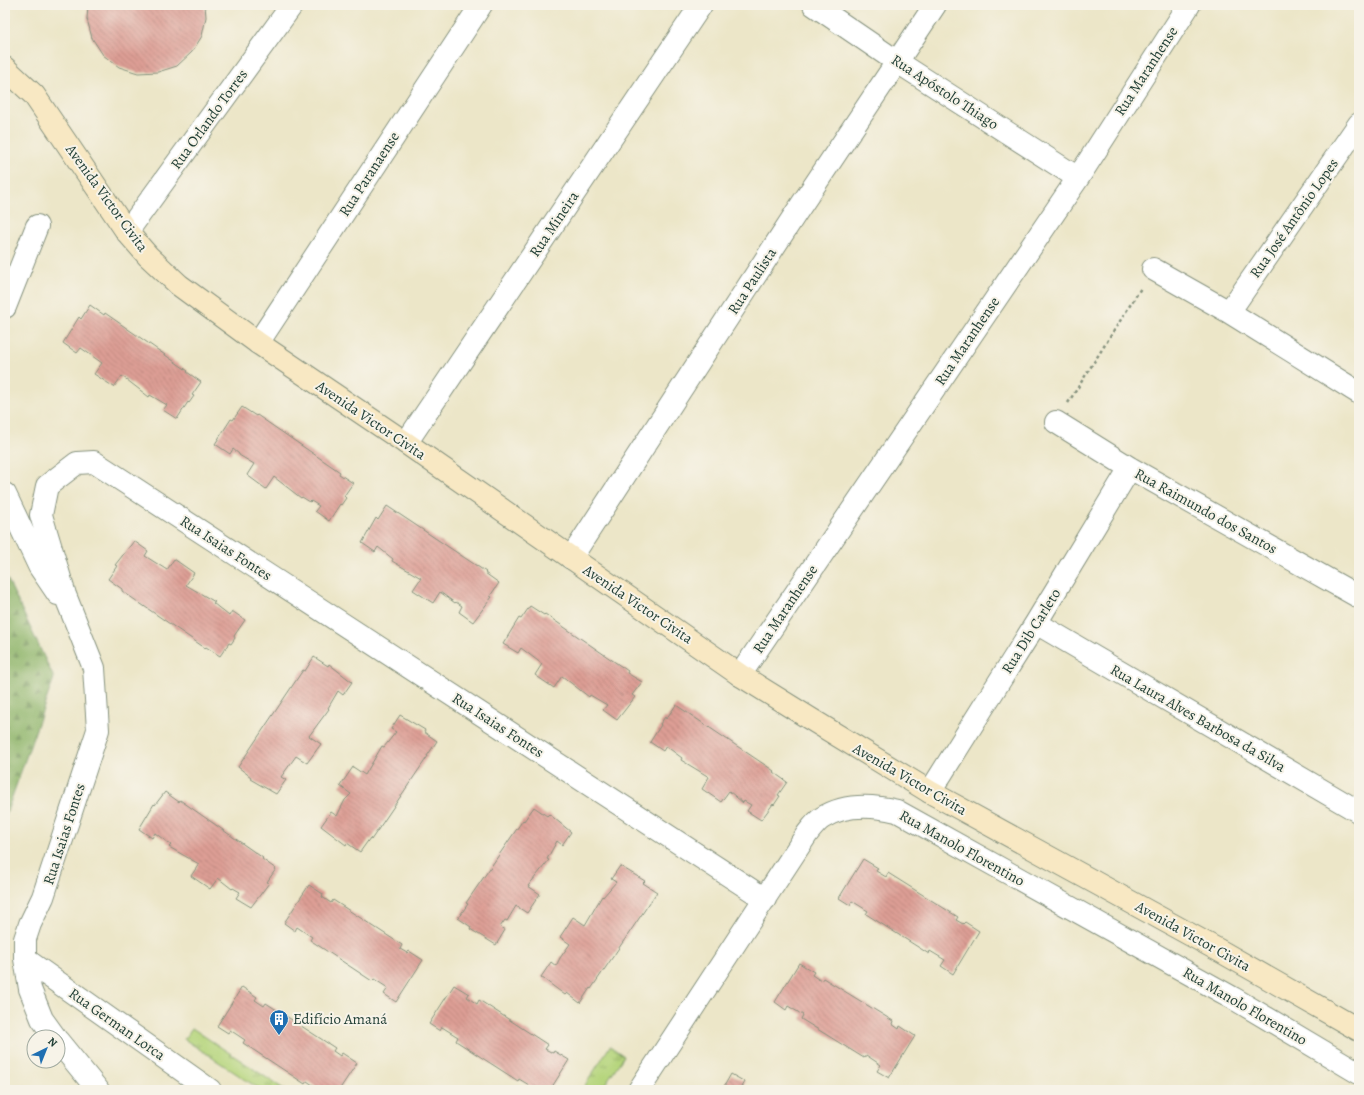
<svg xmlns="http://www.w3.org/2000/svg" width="1364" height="1095" viewBox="0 0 1364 1095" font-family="Alegreya,serif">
<defs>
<pattern id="grass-tufts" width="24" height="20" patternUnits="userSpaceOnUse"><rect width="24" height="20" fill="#b6d57d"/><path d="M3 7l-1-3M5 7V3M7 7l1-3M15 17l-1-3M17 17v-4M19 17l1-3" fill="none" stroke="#93ae67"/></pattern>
<pattern id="forest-firs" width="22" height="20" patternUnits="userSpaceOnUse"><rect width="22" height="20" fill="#90b66c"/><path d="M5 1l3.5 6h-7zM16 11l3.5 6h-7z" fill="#75955a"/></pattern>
<pattern id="building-back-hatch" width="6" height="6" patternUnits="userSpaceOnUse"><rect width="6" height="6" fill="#dd9e94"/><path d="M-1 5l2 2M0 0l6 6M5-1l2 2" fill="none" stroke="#b3827a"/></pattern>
</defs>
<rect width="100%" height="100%" fill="#f7f3e8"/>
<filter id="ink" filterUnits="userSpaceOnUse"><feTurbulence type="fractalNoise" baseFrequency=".025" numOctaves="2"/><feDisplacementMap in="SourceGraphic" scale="8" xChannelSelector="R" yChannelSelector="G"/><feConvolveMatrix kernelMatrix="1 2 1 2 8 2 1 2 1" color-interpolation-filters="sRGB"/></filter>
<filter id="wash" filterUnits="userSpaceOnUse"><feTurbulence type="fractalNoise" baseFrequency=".012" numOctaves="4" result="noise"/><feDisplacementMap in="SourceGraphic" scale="16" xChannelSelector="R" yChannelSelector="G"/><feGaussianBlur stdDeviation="0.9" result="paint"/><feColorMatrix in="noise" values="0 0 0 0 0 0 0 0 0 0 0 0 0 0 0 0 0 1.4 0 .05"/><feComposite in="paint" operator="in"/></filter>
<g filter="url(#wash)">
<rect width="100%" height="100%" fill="#ece6c8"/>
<path fill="url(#grass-tufts)" stroke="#6a8958" d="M192,1028l93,62h-24l-77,-51z
M610,1046l14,10 -23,34h-19z"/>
<path fill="url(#forest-firs)" stroke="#587a50" d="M5,574l49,104 -49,139z"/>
<g id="blocks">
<path fill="url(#building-back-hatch)" d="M88,5h117l1,12 -4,19 -10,16 -15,14 -19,6 -20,1 -19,-6 -16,-12 -11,-17 -5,-19z
M90,305l14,10 1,-2 83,58 -1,1 14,10 -9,13 2,1 -5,7 -1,-1 -11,17 -14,-9 4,-5 -17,-10 -1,2 -27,-21 -8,11 -20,-13 8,-11 -21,-15 -4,5 -14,-10 16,-26 2,2z
M242,407l14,9 1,-1 83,57 -1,2 14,9 -9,13 2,2 -5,7 -1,-1 -11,17 -14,-10 4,-5 -8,-5 -1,1 -8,-5 -1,1 -27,-21 -8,12 -19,-14 7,-11 -15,-9v-1l-6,-5 -3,5 -15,-10 16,-25 2,1z
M387,506l99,66 -1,1 14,10 -9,13 2,1 -19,25 -14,-10 3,-6 -6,-4 -1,1 -15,-11 -7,11 -20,-13 8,-12 -29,-17 1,-2 -15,-12 -3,5 -13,-9 14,-25 2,2z
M134,541l14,10 -3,5 22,14 7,-11 20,14 -8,12 29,17 -2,1 16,13 3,-5 13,9 -11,16 1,2 -4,6 -2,-1 -9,13 -14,-9 -1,1 -83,-57v-2l-14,-10 9,-13 -2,-1z
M530,606l14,9 1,-1 83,57 -1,2 15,9 -10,13 3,2 -18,23 -14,-10 4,-5 -17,-10 -1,2 -27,-21 -8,12 -19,-13 7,-11 -21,-16 -3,5 -15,-9 16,-26 2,1z
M314,657l14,9 1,-2 23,18 -9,13 -5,-4 -10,17 1,1 -20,27 12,8 -14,19 -11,-7 -15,21 5,3 -10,14 -26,-15 1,-2 -13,-10 65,-97 2,1z
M676,705l98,66 -1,1 14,10 -9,13 2,1 -6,9 -1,-1 -12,16 -14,-9 4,-6 -7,-4 -1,2 -14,-12 -8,11 -19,-13 7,-12 -28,-17 1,-2 -16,-12 -3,5 -13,-9 11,-17 -1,-1 5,-7 1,2z
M400,715l25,15 -1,2 13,9 -10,15h1l-57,84 -1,-2 -10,14 -13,-9 -1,2 -25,-19 10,-14 6,4 8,-16 6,-6 -11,-8 13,-19 12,8 17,-29 2,1 12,-15 -5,-3z
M165,792l14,10 1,-2 83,58 -1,1 14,10 -9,13 2,1 -18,24 -15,-9 4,-6 -7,-4 -1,1 -14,-11 -8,11 -19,-13 8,-12 -30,-17 2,-2 -16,-12 -3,5 -13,-9 15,-25 1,1z
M534,807l13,9 2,-2 22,18 -9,13 -5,-4 -10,18 2,1 -21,26 12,8 -13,19 -11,-7 -9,15 -2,-1 -5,7 5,3 -9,15 -26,-16 1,-2 -13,-9 10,-14 -2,-1 57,-83 1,1z
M863,859l15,9 -2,3 10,6 2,-4 70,44 -2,3 7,4 2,-2 14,9 -26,43 -12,-8 4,-6 -15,-9 -1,3 -63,-40 2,-3 -16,-10 -2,4 -11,-7z
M620,866l25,15 -2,2 14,9 -66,97 -1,-1 -10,15 -13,-10 -2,2 -24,-18 10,-15 5,4 4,-8 10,-14 -10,-7 13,-20 12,8 17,-29 1,1 13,-15 -5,-3z
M309,885l14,9 -1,3 9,6 2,-3 69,45 -2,4 7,4 2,-2 14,9 -27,42 -12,-8 4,-6 -14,-9 -2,2 -62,-41 2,-3 -15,-10 -2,4 -11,-8z
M799,963l15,9 -2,3 9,6 2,-3 70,43 -1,3 7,5 1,-3 15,10 -26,42 -12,-7 4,-6 -15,-10 -2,3 -63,-39 2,-4 -15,-9 -2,4 -11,-8z
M454,985l15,9 -2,3 10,7 2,-4 69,45 -3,4 8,4 1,-2 15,9 -19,30h-18l2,-2 -15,-9 -1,2 -62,-40 2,-4 -16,-10 -2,4 -11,-7z
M242,987l15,10 -2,3 9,6 2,-3 69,45 -2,3 7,5 2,-3 15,10 -18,27h-19l-13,-9 -2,3 -62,-41 2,-3 -15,-10 -2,3 -11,-7z
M731,1074l14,8 -3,5 5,3h-25z"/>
</g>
</g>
<g filter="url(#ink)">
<use href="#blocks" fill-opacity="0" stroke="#86927e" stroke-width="1"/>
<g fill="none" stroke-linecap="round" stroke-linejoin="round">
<defs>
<path id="street" d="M814,5l82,56 182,117
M127,232l165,-227
M1153,269l76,43 130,81
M5,307l32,-81
M1229,312l130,-188
M258,343l223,-338
M1056,422l74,46 229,129
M406,443l295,-438
M5,494l34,72 19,28
M571,558l225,-345 139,-208
M1036,623l323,189
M740,675l338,-497 111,-173
M930,792l106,-169 94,-155
M25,959l185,131
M55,1037l-13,-18 -12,-30 -5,-30v-20l5,-15 13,-27 55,-167 -4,-62 -29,-73 -24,-80 6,-29 30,-23 17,-1 671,437
M58,1041l40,49
M639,1090l168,-256c4,-5 9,-12 15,-16 22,-14 50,-13 75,-7l336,187 126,75"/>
<path id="secondary" d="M5,68l29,27 93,137 21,24 31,29 79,58 148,100 334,232 69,43 121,74 292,160 137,78"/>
</defs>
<use href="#street" stroke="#86927e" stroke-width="24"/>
<use href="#secondary" stroke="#86927e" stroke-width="24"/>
<path stroke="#86927e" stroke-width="2.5" stroke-dasharray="3 3" stroke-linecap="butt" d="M1068,403l73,-115"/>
<use href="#street" stroke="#fff" stroke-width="22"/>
<use href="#secondary" stroke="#f8e8c3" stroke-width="22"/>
</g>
</g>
<defs>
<symbol id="building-pin" viewBox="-11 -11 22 30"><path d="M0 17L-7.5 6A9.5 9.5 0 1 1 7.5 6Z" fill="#1f6fb2" stroke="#f7f3e8"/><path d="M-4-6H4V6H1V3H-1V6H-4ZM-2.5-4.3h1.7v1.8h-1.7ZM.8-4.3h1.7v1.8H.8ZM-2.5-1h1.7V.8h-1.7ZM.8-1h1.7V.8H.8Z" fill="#fff"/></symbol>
</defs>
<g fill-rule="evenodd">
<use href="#building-pin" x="268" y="1008" width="22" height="30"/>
</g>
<g text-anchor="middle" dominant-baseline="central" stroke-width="4" stroke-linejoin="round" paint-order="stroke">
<g font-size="15" fill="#1f3d34" stroke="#f7f3e8">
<text transform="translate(1146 71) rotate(-57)">Rua Maranhense</text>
<text transform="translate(945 92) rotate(33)">Rua Apóstolo Thiago</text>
<text transform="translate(209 119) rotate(-54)">Rua Orlando Torres</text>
<text transform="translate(369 174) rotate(-57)">Rua Paranaense</text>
<text transform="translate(107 198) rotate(54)">Avenida Victor Civita</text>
<text transform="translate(1294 218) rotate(-55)">Rua José Antônio Lopes</text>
<text transform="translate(554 224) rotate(-56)">Rua Mineira</text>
<text transform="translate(752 281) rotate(-57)">Rua Paulista</text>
<text transform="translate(967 341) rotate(-56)">Rua Maranhense</text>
<text transform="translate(371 420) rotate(34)">Avenida Victor Civita</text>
<text transform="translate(1206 511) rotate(29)">Rua Raimundo dos Santos</text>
<text transform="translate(226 548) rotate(33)">Rua Isaias Fontes</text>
<text transform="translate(638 604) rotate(34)">Avenida Victor Civita</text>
<text transform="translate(785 609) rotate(-56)">Rua Maranhense</text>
<text transform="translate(1031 631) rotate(-58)">Rua Dib Carleto</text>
<text transform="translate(1198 718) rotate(30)">Rua Laura Alves Barbosa da Silva</text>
<text transform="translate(498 725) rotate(33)">Rua Isaias Fontes</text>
<text transform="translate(910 779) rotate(30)">Avenida Victor Civita</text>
<text transform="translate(64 834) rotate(-72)">Rua Isaias Fontes</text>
<text transform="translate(962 848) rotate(29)">Rua Manolo Florentino</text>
<text transform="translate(1193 936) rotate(29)">Avenida Victor Civita</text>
<text transform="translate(1245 1006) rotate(30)">Rua Manolo Florentino</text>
<text transform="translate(117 1024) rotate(35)">Rua German Lorca</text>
</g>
<g font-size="15" fill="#1f3d34" stroke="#f7f3e8" text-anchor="start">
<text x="293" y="1019">Edifício Amaná</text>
</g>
</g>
<rect width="1364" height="1095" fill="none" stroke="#f7f3e8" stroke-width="20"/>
<g transform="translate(46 1049) rotate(43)"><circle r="19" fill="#f7f3e8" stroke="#a1aaa0"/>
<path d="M0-3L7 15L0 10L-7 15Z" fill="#1f6fb2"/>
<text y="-6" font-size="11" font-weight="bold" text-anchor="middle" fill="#1f3d34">N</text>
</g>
</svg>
